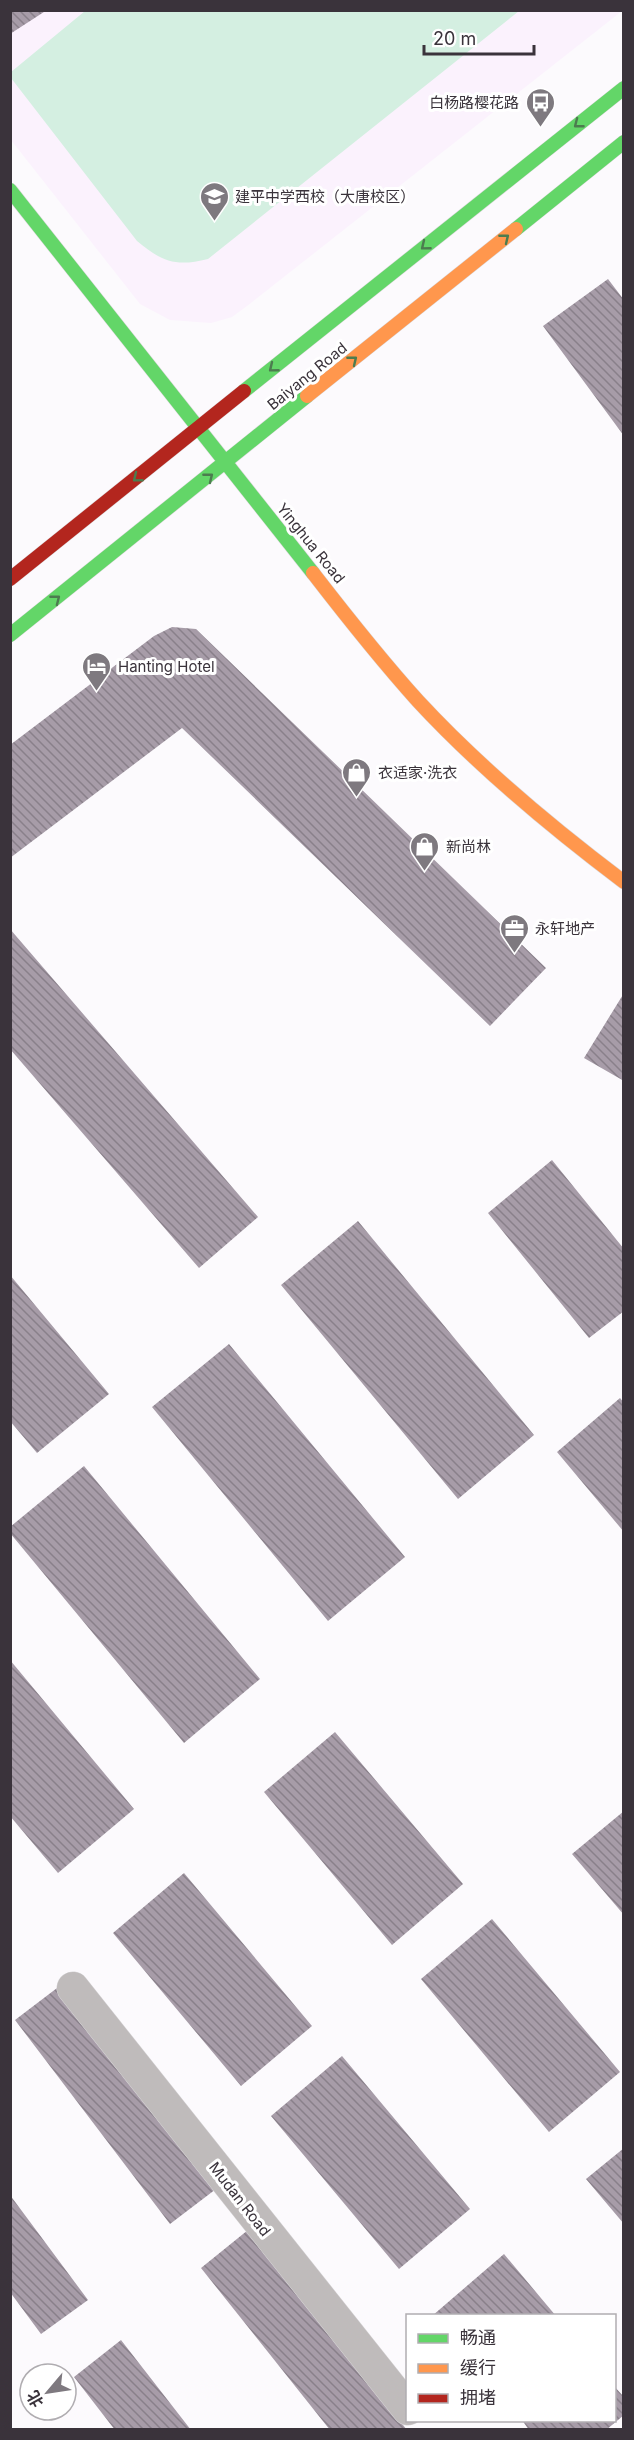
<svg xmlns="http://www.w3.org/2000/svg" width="634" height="2440" viewBox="0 0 634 2440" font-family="Inter,'Noto Sans SC',sans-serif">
<defs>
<pattern id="building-back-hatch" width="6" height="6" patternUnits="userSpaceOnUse" patternTransform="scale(1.5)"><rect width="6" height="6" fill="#a79ca8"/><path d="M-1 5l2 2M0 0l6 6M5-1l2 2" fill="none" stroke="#89808a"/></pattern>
</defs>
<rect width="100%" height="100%" fill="#fcfafd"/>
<path fill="#fbf2fd" d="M11,11h611l-375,295 -15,11 -21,6 -41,-3 -30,-16 -129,-164z"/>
<path fill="#d4efe1" d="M85,11v-1l434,1 -311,248c-32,8 -46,3 -71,-18l-126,-163v-6z"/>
<path fill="url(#building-back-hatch)" d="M10,10h37l-37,24z
M608,279l16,21v136l-81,-110z
M172,627l24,2 350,339 -56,58 -308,-298 -172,130v-113l144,-109z
M10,929l248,288 -59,51 -189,-219z
M624,993v88l-40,-23z
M552,1160l72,89v62l-35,27 -101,-125z
M358,1221l176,214 -76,64 -177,-214z
M10,1275l99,119 -72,59 -27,-32z
M229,1344l176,213 -77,64 -176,-214z
M620,1398l4,5v129l-67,-80z
M84,1466l176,213 -76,64 -174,-210v-6z
M10,1660l124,149 -76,64 -48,-57z
M335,1732l128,152 -71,61 -128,-153z
M624,1811v104l-52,-61z
M184,1873l128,153 -71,60 -128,-153z
M492,1919l128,153 -71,60 -128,-153z
M61,1985l155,204 -46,35 -155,-204z
M342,2056l128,153 -71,60 -128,-153z
M624,2148v76l-38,-45z
M10,2195l78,105 -47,34 -31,-42z
M248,2230l159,200h-77l-129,-162z
M504,2254l52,62h-124z
M121,2340l70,90h-76l-41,-53z
M614,2386l10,11v18l-18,15h-77l-7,-10h92z"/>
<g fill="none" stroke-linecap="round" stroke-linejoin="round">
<defs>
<path id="street" d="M73,1988l335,421"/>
<path id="fast" d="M10,190l303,383
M516,229l108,-87
M244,391l380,-303
M10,635l297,-239"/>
<path id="slow" d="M307,396l209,-167
M313,573c34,44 68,87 105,128 62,67 133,126 206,181"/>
<path id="jam" d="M10,579l234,-188"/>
</defs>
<use href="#street" stroke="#d9d7d9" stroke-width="33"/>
<use href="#fast" stroke="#d9d7d9" stroke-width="15"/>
<use href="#slow" stroke="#d9d7d9" stroke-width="15"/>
<use href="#jam" stroke="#d9d7d9" stroke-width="15"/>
<use href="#street" stroke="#bfbbbb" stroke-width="32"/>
<use href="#fast" stroke="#63d668" stroke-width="14"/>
<use href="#slow" stroke="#ff974d" stroke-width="14"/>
<use href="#jam" stroke="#b3261e" stroke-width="14"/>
</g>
<defs><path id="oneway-chevron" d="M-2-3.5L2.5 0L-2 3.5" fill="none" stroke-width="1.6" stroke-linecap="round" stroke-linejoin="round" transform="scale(1.5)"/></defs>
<g stroke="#4c7c4f">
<use href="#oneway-chevron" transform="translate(578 124) rotate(142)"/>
<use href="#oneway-chevron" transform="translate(505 238) rotate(-39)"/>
<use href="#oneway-chevron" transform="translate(425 246) rotate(141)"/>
<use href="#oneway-chevron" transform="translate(353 360) rotate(-39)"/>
<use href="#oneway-chevron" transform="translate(273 368) rotate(141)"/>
<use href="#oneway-chevron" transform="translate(209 477) rotate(-39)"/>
<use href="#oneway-chevron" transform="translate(137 478) rotate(141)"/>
<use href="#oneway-chevron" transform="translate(56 599) rotate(-38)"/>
</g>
<defs>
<symbol id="bus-pin" viewBox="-11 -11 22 30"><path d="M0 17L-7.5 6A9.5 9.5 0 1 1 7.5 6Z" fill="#7e797f" stroke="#fff"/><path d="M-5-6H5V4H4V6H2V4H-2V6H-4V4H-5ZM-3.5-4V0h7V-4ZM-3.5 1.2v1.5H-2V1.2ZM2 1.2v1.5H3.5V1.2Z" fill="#fff"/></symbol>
<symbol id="school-pin" viewBox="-11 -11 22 30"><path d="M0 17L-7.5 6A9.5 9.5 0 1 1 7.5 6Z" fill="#7e797f" stroke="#fff"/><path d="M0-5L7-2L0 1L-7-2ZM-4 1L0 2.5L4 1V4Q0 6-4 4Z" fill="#fff"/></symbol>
<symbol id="hotel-pin" viewBox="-11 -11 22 30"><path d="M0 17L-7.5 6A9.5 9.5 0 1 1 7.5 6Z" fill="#7e797f" stroke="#fff"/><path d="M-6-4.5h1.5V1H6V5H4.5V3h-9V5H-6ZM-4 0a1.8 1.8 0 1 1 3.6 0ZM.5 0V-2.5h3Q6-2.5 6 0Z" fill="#fff"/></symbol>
<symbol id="shop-pin" viewBox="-11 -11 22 30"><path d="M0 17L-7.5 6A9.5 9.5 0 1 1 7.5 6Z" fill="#7e797f" stroke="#fff"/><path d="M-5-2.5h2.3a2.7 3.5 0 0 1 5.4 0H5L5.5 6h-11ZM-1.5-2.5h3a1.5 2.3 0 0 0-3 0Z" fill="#fff"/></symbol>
<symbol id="office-pin" viewBox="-11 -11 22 30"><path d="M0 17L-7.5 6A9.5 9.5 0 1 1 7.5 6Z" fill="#7e797f" stroke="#fff"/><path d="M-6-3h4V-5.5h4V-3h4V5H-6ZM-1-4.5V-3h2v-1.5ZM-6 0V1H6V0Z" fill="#fff"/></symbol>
</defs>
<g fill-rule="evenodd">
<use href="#bus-pin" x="524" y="86" width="33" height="45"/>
<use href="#school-pin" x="198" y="180" width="33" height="45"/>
<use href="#hotel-pin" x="80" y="650" width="33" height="45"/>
<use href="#shop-pin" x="340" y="756" width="33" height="45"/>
<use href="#shop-pin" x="408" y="830" width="33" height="45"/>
<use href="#office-pin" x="498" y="912" width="33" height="45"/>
</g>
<g text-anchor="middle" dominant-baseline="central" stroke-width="6" stroke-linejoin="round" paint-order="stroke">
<g font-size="15" fill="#3a333b" stroke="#fff" text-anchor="start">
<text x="519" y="102" text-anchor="end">白杨路樱花路</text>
<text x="235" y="196">建平中学西校（大唐校区）</text>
<text x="118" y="666">Hanting Hotel</text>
<text x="378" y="772">衣适家·洗衣</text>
<text x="446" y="846">新尚林</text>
<text x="535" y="928">永轩地产</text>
</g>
<g font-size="15" fill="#3a333b" stroke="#fff">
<text transform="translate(307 376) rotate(-39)">Baiyang Road</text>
<text transform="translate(311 543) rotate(51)">Yinghua Road</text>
<text transform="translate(240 2199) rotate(52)">Mudan Road</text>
</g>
</g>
<rect width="634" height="2440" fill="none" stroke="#3a333b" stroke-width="24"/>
<rect x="406" y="2314" width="210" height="108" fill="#ffffff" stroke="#b0adb1" stroke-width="1.5"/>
<rect x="418" y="2334" width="30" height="9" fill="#63d668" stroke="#b0adb1" stroke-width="1.5"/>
<text x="460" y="2344" font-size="18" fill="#3a333b">畅通</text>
<rect x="418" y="2364" width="30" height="9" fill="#ff974d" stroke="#b0adb1" stroke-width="1.5"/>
<text x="460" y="2374" font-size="18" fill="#3a333b">缓行</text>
<rect x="418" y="2394" width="30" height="9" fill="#b3261e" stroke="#b0adb1" stroke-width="1.5"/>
<text x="460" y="2404" font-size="18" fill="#3a333b">拥堵</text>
<g transform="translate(48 2392) rotate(241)"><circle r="28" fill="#ffffff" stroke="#b0adb1" stroke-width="1.5"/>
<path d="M0-4.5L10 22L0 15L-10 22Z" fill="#7e797f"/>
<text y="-9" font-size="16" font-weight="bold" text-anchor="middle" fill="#3a333b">北</text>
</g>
<path d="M424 45v9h110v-9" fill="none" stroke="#3a333b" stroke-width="3"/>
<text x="433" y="45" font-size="18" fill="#3a333b" stroke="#ffffff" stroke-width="4.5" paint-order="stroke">20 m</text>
</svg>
